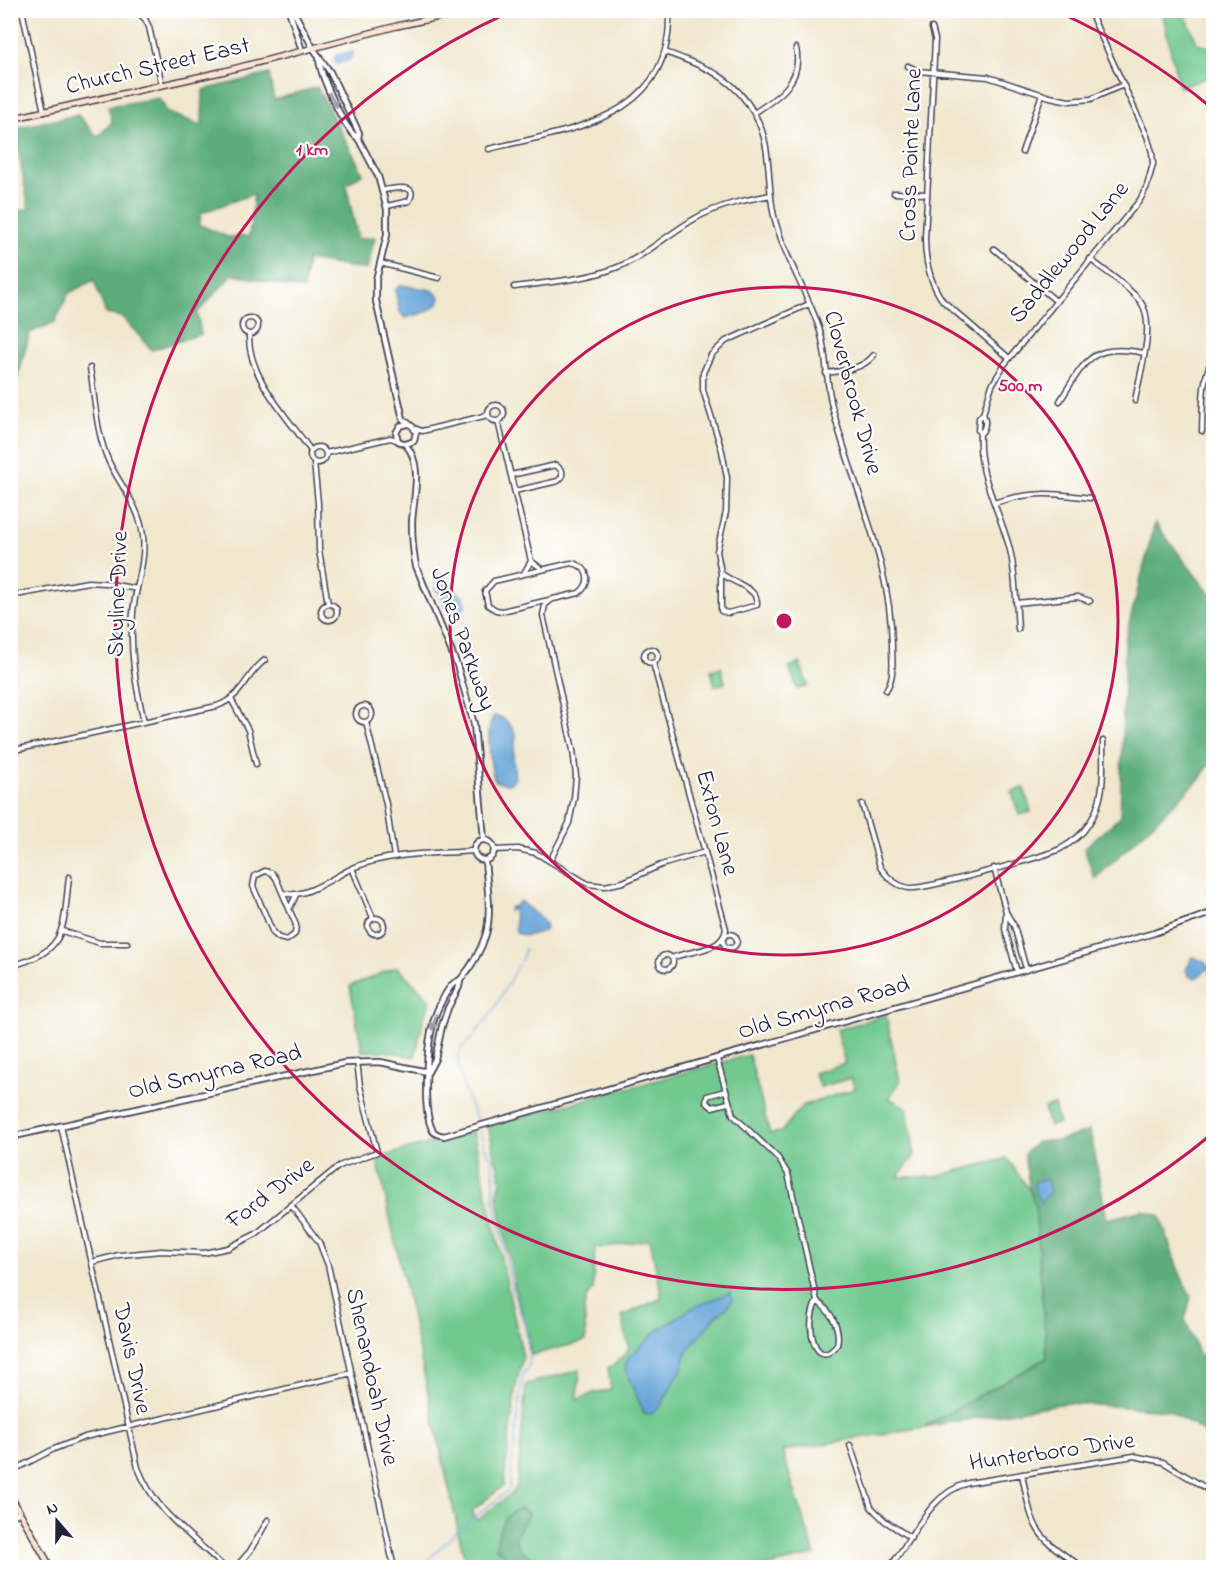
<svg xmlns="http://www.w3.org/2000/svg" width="1224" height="1578" viewBox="0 0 1224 1578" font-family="'Indie Flower',sans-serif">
<rect width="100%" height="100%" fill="#fff"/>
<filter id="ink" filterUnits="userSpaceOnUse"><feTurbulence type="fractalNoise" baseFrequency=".0167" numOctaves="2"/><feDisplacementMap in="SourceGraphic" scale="12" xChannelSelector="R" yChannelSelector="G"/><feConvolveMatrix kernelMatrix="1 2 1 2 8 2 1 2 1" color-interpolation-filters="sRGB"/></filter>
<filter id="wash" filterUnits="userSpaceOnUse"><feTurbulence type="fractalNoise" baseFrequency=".008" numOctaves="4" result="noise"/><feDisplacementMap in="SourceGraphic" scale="24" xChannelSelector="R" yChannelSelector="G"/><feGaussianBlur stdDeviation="1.35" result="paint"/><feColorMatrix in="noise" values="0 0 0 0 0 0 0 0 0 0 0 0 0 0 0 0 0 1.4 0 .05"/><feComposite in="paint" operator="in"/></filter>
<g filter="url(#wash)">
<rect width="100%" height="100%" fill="#f0e7ce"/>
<path fill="#71c990" stroke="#4a7666" stroke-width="1.5" d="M1162,11h22l13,32 16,5v29l-2,-1 -32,12z
M800,663l8,23 -11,3 -8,-22z
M721,667l4,16 -10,3 -4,-16z
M1024,788l7,24 -12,3 -7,-23z
M397,967l34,34 -7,15 -9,41 -31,-6h-22l-12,-65z
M886,1015l14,67 -11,16 18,10 8,47 -17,22h36l73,-19 23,33 5,14 12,153 -123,69 -142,24 33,104 -54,13 -295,-1 -89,-409 96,-27 50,226 -7,29 -12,96 -1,4 -30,24v7l5,3 35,-28 4,-7 9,-101 54,-14 -3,30 19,-8 15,-2 -3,-22 7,-4 14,-15 -7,-33 40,-18 -12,-59 -48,9 -7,-1 -2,43 -6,7 -3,10 2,34 -55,14 -4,-29 -10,-29 -20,-101 4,-15 -13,-55 261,-71 21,79 11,-2 21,-26 53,-17 -4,-11 -31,9 -6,-14 31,-10 -9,-33z
M1054,1105l5,18 -10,3 -5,-18z"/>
<path fill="#5cad7a" stroke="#3f685a" stroke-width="1.5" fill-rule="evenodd" d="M269,74l5,26 43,-13 46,86 -17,12 12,54 17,-2 -8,33 -60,-10 -4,30 -70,-16 -36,39 4,21 -49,16 -30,-33 -16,-3 -12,-34 -25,13 -14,29 -25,11 -13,47 -6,1v-167l18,-6 -15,-80 64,-13 20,22 14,-15 -4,-16 51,-8 9,15 34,12 1,-35zM250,195h4l-5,41 -21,1 -28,-12 1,-12z
M1155,523l58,75v163l-6,6 -7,12 -105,100 -11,-31 36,-31 5,-177z
M1090,1131l17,88 36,-9 17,6 18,53 13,28 -6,22 13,34 15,11v74l-44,-28 -103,-7 -142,24 123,-69 -12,-153 -5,-14 -6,-37 13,-12 23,-2z
M520,1508l9,5 -14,26 6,11 23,17h-25l-23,-19c3,-21 4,-31 24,-40z"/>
<path fill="#67a6d9" stroke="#44648a" stroke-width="1.5" d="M353,52c-2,10 -8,9 -16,12l-3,-3 2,-6z
M401,285l31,5 8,7 -1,6 -13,9 -21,6 -5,-6 -5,-22z
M438,575h3l24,24v9l-8,4 -12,-4 -4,-12 -6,-7 2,-3z
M494,716c10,0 18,10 22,19l-3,24 2,19 -6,6 -13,-2c-6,-9 -11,-58 -2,-66z
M520,901l23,20 3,5 -1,5 -20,5 -9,-3 -2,-22 -2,-2 -3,2 1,-4h4z
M1193,957l12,5 4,6 -13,10 -7,-2 -3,-6z
M1041,1180h6l3,12 -9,10c-6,-6 -8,-13 -6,-21z
M731,1292l1,8 -5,7 -14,12 -26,32 -5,18 -21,36 -10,9 -7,-1 -18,-41 -1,-6 4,-9 29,-27 34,-22z"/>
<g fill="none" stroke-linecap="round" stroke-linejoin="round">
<path stroke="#67a6d9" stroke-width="1.5" d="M521,961l4,-12
M475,1034l18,-23 25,-46
M472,1038c-5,6 -13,9 -14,18 -2,17 14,51 20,68
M420,1568l38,-38 51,-40 13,-109 2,-8 5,-7v-12l-4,-27 -12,-36 -20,-95c4,-15 -1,-23 -1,-38 -9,-8 -8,-18 -13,-29"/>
</g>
</g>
<g filter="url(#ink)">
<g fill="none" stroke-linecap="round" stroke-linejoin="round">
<defs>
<path id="minor" d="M22,10l22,102
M67,10l12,3 21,-3
M135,10l10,9 4,8 13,58
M932,28l3,11 -10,199c0,22 5,45 18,63l66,57
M665,52c38,14 69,24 90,63 18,32 11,67 19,101 9,38 31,72 44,109 10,27 7,57 15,85 21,80 58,151 59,236 0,15 3,31 -6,44
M908,66l10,5 70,6 62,20 19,4 22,-2 32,-14
M754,113c25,-16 49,-32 42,-65
M489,149c81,-20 185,-29 180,-139
M1022,152l20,-58
M384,190c9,-1 36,-8 25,11l-22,5
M894,193l33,1
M994,249l62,52
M1090,259c16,13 37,26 50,42 17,21 -1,75 -5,100
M380,263l59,15
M514,287c35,-5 72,-7 104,-20 29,-12 51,-34 78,-49 23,-13 49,-18 75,-23
M242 326a8 8 0 1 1 16 0a8 8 0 1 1-16 0Z
M249,334c-2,43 39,83 62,117
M90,368c5,30 6,66 19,94 12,25 31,45 34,74 3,27 -8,51 -10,77 -4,37 3,74 11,109
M826,373c18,-2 37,-4 48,-18
M1060,401c25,-40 31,-59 84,-48
M488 413a8 8 0 1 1 16 0a8 8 0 1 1-16 0Z
M983,414c4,6 2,16 -3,20l-2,-4 1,-12 4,-4 9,-29 12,-20 136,-165 7,-14 6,-22 -1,-12 -5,-16 -58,-126
M498,421l33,140 11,8
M414,428l8,3 66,-16
M1202,431c1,-25 -1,-53 12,-75
M980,434c-3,41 20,76 30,116 6,25 6,53 8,79
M310 455a8 8 0 1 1 16 0a8 8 0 1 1-16 0Z
M326,453l64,-15 7,2
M314,463l4,40 1,47 9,54
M511,475l45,-10 6,6v6l-4,4 -43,10
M994,503c38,-12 57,-10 96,-5
M571,563c17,2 22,19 8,30l-77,18 -6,-1 -8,-5 -3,-14 9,-10z
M524,573l7,-12
M721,573c10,10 38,14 36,32l-29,8 -7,-2v-38l-4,-22 9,-39 1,-34 -5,-27 -19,-61v-17l8,-18 15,-14 83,-37
M10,596l78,-14 17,1 32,6
M550,601l-5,4 -2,10 30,135 3,26 -2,22 -5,25 -19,38
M1016,603l62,-6 12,4
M321 612a8 8 0 1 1 16 0a8 8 0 1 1-16 0Z
M644 656a7 7 0 1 1 14 0a7 7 0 1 1-14 0Z
M653,663l73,266c-3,23 -37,21 -54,29
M231,699l17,31 8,34
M356 714a8 8 0 1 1 16 0a8 8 0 1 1-16 0Z
M366,722l20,82 8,53
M10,751l207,-45c27,-10 28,-31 48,-46
M862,804l18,63c7,10 16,19 29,21 15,2 134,-31 151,-39 11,-6 22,-14 28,-24 18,-25 15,-55 15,-84
M495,850l23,-1 18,4 52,31 17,2 18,-4 38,-17 44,-13
M352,868l21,50
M994,868l12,44 8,14 12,43
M265,871l7,2 4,5 20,47 -1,9 -8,6 -8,-2 -6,-5 -20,-47 2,-10z
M283,893c22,7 51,-17 72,-26 37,-15 80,-13 119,-16
M290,908l6,-13
M1006,913l-1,16 12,43
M368 926a8 8 0 1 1 16 0a8 8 0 1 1-16 0Z
M62,931l38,12h27
M723 941a7 7 0 1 1 14 0a7 7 0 1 1-14 0Z
M659 962a7 7 0 1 1 14 0a7 7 0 1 1-14 0Z
M10,966c58,-14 53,-38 59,-89
M717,1059l16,56 45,43 10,16 29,127c14,10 24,27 20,44 -21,28 -34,-20 -20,-44
M725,1091l-18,5 -1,6 6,5 16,-4
M61,1126l77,342c19,47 52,65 87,100
M291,1205l28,37 9,23 66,303
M92,1262l27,-7 42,-4 43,2 24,-5 28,-14 83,-68 38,-14 -17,-66 -3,-25
M850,1445l21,62 14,14 26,17
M10,1472l44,-23 31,-12 267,-64
M1022,1474c11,58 13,62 62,94
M10,1508l6,-3
M10,1518l10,-6
M235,1568l15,-17 18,-31
M889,1568c25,-30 39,-74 79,-85l166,-27 29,6 51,31"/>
<path id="tertiary" d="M289,10l13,41 11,-3
M293,10l20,38 17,24 29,61 -1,5 20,38 9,33v26l-11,45v21l27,118 10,8 3,5 -2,9 -8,3 -8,-3 -2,-8 4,-7 7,-2
M319,56c-1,16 26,75 39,82
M405,444c19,20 8,54 7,79 0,15 1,29 4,43l41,99 17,59 10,116
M474 850a10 10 0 1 1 20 0a10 10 0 1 1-20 0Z
M485,861c2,24 7,50 1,73 -5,16 -14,32 -25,45 -2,2 -5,3 -7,4 -7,6 -13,19 -17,28 -10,24 -16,95 -5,118 2,5 7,6 12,7l710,-203 60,-21
M428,1072l7,-13 7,-33 6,-18 11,-21 1,-6
M10,1137l335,-74 35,-1 48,10"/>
<path id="secondary" d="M313,48l84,-22 74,-16
M10,119l215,-48 77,-20
M10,1495l41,73"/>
</defs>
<use href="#minor" stroke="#414051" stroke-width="7"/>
<use href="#tertiary" stroke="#414051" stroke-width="8"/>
<use href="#secondary" stroke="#414051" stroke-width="8"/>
<use href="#minor" stroke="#fff" stroke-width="4"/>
<use href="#tertiary" stroke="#fff" stroke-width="4.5"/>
<use href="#secondary" stroke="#fde4d0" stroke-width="5"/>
</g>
<defs><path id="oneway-solid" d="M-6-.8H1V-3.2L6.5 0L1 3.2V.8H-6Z" transform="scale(1.5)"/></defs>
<g fill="#9c9ca7">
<use href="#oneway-solid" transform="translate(333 100) rotate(62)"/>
<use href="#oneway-solid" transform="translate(434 1022) rotate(106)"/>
</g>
</g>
<g fill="none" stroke="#c2185b" stroke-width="3">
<circle cx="784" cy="621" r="334"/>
<path d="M1213 1133A668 668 0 1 1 512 11M1056 11A668 668 0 0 1 1213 109"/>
</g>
<g text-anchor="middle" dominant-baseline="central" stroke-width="4.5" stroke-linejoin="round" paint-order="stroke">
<g font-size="24" fill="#22223b" stroke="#fff">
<text transform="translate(158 67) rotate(-13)">Church Street East</text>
<text transform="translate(912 155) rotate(-88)">Cross Pointe Lane</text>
<text transform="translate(1070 253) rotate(-51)">Saddlewood Lane</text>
<text transform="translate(852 393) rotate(75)">Cloverbrook Drive</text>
<text transform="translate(119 594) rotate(-88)">Skyline Drive</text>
<text transform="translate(462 639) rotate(70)">Jones Parkway</text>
<text transform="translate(716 823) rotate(75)">Exton Lane</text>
<text transform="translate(824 1009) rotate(-16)">Old Smyrna Road</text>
<text transform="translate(215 1073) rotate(-13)">Old Smyrna Road</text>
<text transform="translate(271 1194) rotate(-37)">Ford Drive</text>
<text transform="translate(131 1359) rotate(78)">Davis Drive</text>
<text transform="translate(371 1377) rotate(78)">Shenandoah Drive</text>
<text transform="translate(1052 1453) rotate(-8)">Hunterboro Drive</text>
</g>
</g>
<circle cx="784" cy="621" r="9" fill="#c2185b" stroke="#fff" stroke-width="3"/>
<g font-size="18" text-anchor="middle" font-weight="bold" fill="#c2185b" stroke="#fff" stroke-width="4.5" stroke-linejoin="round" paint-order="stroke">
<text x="312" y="155">1 km</text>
<text x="1020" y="391">500 m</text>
</g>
<rect width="1224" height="1578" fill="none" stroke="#fff" stroke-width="36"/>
<g transform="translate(57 1521) rotate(340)" stroke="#ffffff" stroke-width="4.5" paint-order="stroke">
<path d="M0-4.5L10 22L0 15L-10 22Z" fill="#22223b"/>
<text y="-9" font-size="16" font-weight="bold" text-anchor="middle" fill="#22223b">N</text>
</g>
</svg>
